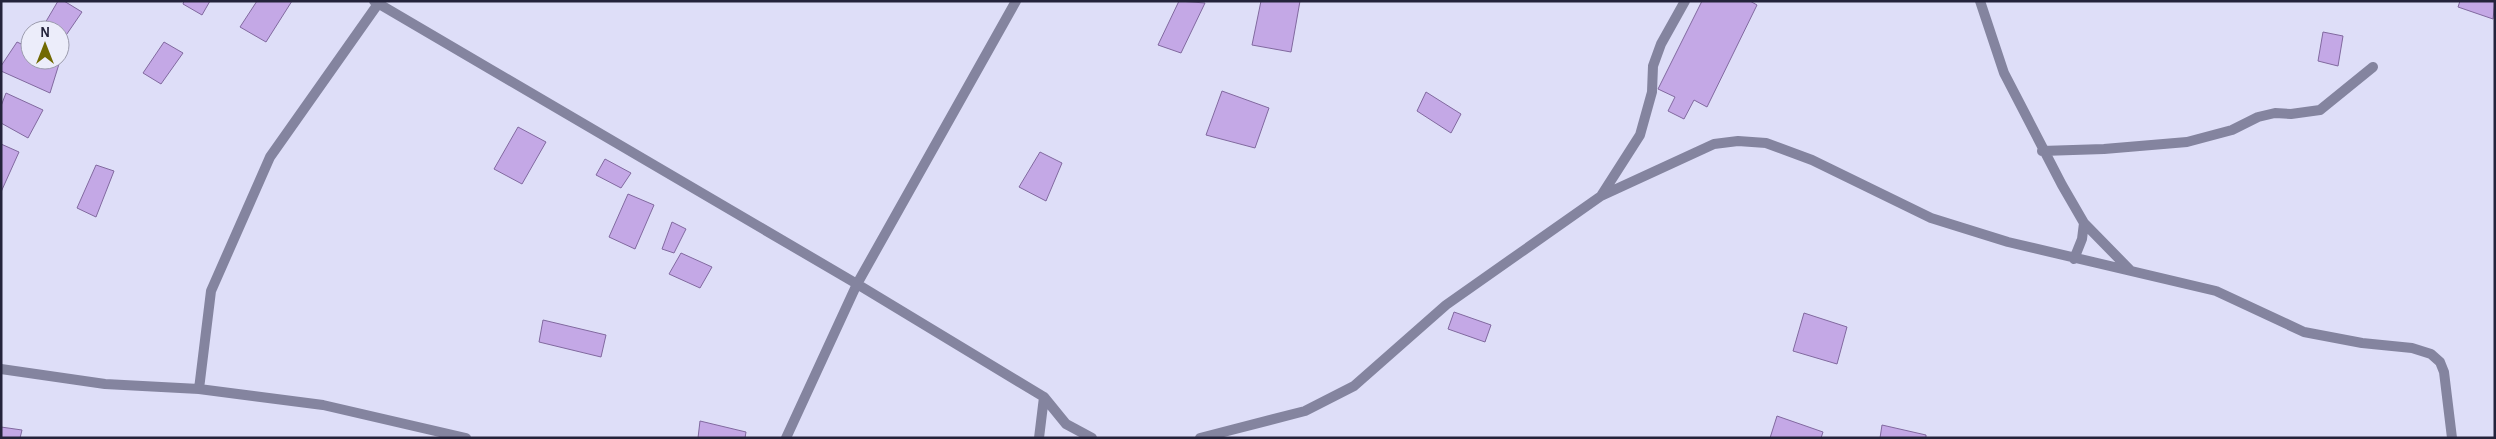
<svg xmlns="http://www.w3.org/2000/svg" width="2496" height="439" viewBox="0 0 2496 439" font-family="'Alegreya Sans',sans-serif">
<rect width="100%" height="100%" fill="#dedef8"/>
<path fill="#c4a8e6" stroke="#81699f" d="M58,1h6l18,11 -22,32v-14h-19z
M184,1h26l-8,14 -19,-11z
M257,1h35l-26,41 -26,-15z
M1179,1l26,2 -24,50 -23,-8z
M1261,1h39l-9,51 -39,-7z
M1702,1h48l7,4 -50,102 -13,-7 -10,19 -16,-8 7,-14 -17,-8z
M2460,1h35l-2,18 -35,-12z
M2323,32l20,4 -5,30 -20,-5z
M17,42l13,6v12h22l7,4 -9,29 -49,-22v-5z
M164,42l19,11 -22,31 -18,-11z
M1222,91l47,17 -14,40 -49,-13z
M1426,92l35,22 -10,19 -34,-22z
M6,93l37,17 -15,28 -27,-15v-17z
M518,127l28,15 -24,42 -28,-15z
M1,144l18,8 -18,40z
M1040,152l22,11 -16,38 -27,-14z
M605,159l26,14 -10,15 -25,-13z
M96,165l18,6 -18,46 -19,-9z
M628,194l26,11 -19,44 -26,-12z
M672,222l14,7 -12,24 -12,-4z
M681,253l31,14 -12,21 -31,-14z
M1454,312l37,13 -6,17 -37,-13z
M1804,313l43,14 -10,37 -44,-13z
M543,320l63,15 -5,22 -62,-15z
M1777,416l46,16 -2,6h-51z
M700,421l46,11 -1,6h-47z
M1882,425l44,10v3h-46z
M1,427l21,3 -2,8h-19z"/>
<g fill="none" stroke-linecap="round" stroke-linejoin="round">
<path stroke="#84849f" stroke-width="10" d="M374,1l483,283 187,113 22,27 26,14
M1980,1l24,72 58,112 22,38 47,48
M2042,151l62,-2 83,-7 45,-12 26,-13 17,-4 16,1 29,-4 53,-43
M1601,196l113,-52 24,-3 28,2 46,17 119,58 77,24 208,49 88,41 58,11 50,5 19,6 9,8 4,10 8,66
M2074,259l8,-20 2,-16
M1,369l104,15 94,5 124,16 143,33
M199,389l12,-98 59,-134 110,-156
M786,438l71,-154 159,-283
M1039,438l5,-41
M1200,438l105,-27 49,-25 92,-81 155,-109 39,-61 12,-43 1,-26 8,-22 24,-43"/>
</g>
<rect width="2496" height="439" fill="none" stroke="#24233b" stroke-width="5"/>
<g transform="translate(45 45)"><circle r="24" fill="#ecedfa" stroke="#9c9cae"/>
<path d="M0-4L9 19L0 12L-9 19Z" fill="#716901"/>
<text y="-8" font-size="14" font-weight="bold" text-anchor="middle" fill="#24233b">N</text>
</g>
</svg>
